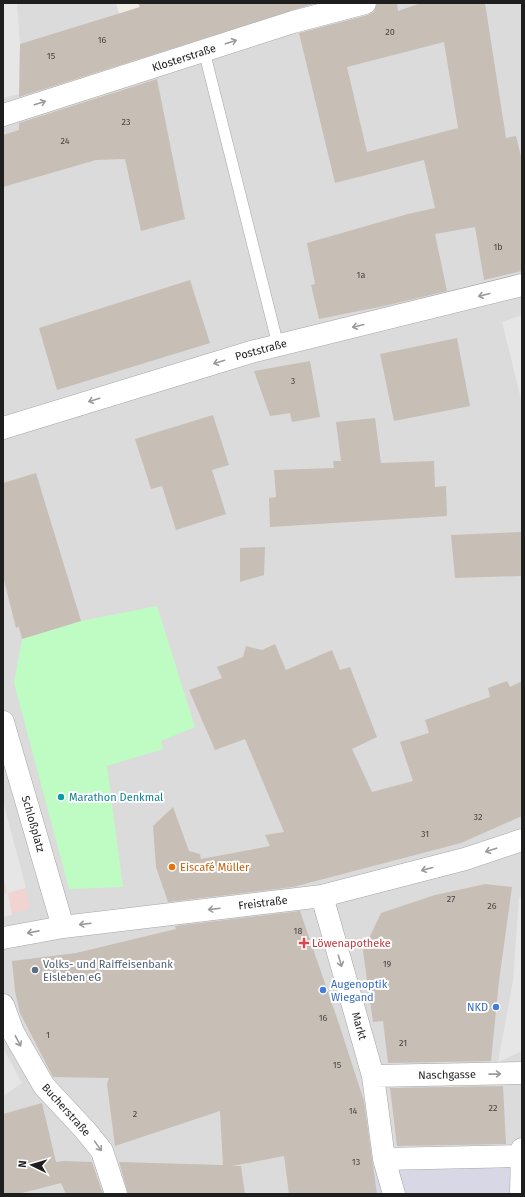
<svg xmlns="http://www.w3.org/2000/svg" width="525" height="1197" viewBox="0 0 525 1197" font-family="'Fira Sans',sans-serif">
<rect width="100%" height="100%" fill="#efece3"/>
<path fill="#dcdbdb" d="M3,3h113l17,58 20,-8 -14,-47 10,-3h373v1191h-519z"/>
<path fill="#f1d3d2" d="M3,801l27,107 -27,9z"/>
<path fill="#befcc4" d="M157,606l38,121 -34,14 2,8 -56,17 16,121 -54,2 -55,-206 8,-44 59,-18z"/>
<path fill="#e6e6e6" d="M3,3h14l3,41 -1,50 -16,4z
M522,315v88l-20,-81z
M3,801l23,87 -18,5 4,22 -9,2v-23l4,-1 -4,-17z
M519,897l3,1v153l-24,11 15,-81z
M3,1048l19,35 -19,13z"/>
<path fill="#d8d7e5" d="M506,1146l16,48h-145l-5,-41z"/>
<path fill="#c7beb6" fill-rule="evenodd" d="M138,3h178l-297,94 1,-53 120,-37z
M377,3h20l1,8 23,-8h64l21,135 10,-2 6,25v110l-38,9 -9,-53 -40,7 12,57 -63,15 -65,13 -8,-34 4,-1 -8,-41 101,-29 27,-6 -11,-48 -89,23 -36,-150 69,-18 6,-3zM444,42l14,86 -91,24 -20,-85z
M157,79l28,140 -44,12 -16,-72 -29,1 -93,27v-52l16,-5v-7z
M190,280l20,63 -153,47 -18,-62z
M457,338l13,68 -76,15 -14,-67z
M310,361l10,56 -28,5 -2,-9 -20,3 -16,-45z
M213,415l16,50 -17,5 14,44 -50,16 -14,-44 -11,3 -16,-50z
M375,418l6,45 53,-2 1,26 11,-1 1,30 -177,11 -1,-29 7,-1 -2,-27 60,-2 -1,-7h8l-5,-39z
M36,473l45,148 -59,18 -3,-12 -3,1 -13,-52v-93z
M522,532v44l-67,2 -4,-43z
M265,547l-1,28 -24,7v-34z
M275,644l11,26 46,-20 8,20 10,-3 27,70 -25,12 20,43 41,-11 -13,-39 29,-9 -4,-13 65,-23 -2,-9 19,-7 3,6 12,-6v135l-61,27 -168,44 -125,15 -12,-35 -3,-41 20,-19 16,44 11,3 1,5 69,-13 -5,-11 19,-3 -39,-93 -30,11 -26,-60 33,-12 -5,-11 26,-10 3,-11 16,4z
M485,884l27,3 -13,94 -8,80 -103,2 -5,-42 -10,1 -10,-71 18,-38 54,-18z
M300,911l39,113 25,77 13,93h-88l-5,-38 -52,10h9l4,28h-117l-9,-32 104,3 -3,-54 -105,35 -8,-62 2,-6 -56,-1 -33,-64 -5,-22 -3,-30 64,-8 100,-24 -1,-3z
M503,1086l3,58 -109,2 -7,-58z
M42,1103l14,59 8,-1 28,1 11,32h-37l-5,-11 -43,11h-15v-80z"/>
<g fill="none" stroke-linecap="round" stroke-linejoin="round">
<defs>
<path id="service" d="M204,51l74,294"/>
<path id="minor" d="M3,115l290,-93 72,-19
M3,428l248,-76 271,-67
M3,722l60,205
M322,896l51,180 11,83
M3,938l60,-11 259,-31 143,-37 57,-19
M3,1005l10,27 31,54 41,44 17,21 14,43
M373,1076l149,-3
M394,1194l-10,-35 137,-3
M521,1194l1,-45"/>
</defs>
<use href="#service" stroke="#a5a5a5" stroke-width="12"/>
<use href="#minor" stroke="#a5a5a5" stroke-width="23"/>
<use href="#service" stroke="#fff" stroke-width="11"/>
<use href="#minor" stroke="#fff" stroke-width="22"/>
</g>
<defs><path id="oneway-shaft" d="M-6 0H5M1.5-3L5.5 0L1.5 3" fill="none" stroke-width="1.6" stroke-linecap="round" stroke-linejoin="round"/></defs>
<g stroke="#9a9a9a">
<use href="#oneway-shaft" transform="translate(231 42) rotate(-18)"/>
<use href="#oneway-shaft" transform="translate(40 103) rotate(-18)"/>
<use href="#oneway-shaft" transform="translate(484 295) rotate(166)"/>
<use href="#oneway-shaft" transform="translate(358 326) rotate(166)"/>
<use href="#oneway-shaft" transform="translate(219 362) rotate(163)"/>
<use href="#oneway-shaft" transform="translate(94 400) rotate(163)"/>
<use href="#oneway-shaft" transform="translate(491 850) rotate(162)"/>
<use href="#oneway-shaft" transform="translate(427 869) rotate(165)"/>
<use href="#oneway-shaft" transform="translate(214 909) rotate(173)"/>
<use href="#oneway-shaft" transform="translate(85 924) rotate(173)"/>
<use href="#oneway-shaft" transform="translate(33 932) rotate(169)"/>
<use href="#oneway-shaft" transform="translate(340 961) rotate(74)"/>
<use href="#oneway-shaft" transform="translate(18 1041) rotate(63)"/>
<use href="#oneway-shaft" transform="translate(495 1074) rotate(-1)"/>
<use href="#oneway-shaft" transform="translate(98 1146) rotate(55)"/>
</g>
<circle fill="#0f9aa8" stroke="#fff" stroke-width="1.5" cx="61" cy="797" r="4"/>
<circle fill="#e8710a" stroke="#fff" stroke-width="1.5" cx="172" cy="867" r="4"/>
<path fill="#e0444e" stroke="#fff" stroke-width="1.5" d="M302 937h4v4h4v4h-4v4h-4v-4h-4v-4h4z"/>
<circle fill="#5c6f8a" stroke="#fff" stroke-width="1.5" cx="35" cy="970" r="4"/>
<g fill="#3f7fe0" stroke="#fff" stroke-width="1.5">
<circle cx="323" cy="990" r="4"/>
<circle cx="496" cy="1007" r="4"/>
</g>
<g text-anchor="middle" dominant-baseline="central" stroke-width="4" stroke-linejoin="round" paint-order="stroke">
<g font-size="9" fill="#484644">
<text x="390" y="32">20</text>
<text x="102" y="40">16</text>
<text x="51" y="56">15</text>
<text x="126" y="122">23</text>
<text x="65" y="141">24</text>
<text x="498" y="247">1b</text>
<text x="361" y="275">1a</text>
<text x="293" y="381">3</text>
<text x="478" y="817">32</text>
<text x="425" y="834">31</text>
<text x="451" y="899">27</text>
<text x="492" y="906">26</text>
<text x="298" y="931">18</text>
<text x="387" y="964">19</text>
<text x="323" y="1018">16</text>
<text x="48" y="1035">1</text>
<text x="403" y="1043">21</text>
<text x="337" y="1065">15</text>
<text x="493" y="1108">22</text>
<text x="353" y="1111">14</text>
<text x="135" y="1114">2</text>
<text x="356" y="1162">13</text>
</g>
<g font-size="11" fill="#1e1e1e" stroke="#fff">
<text transform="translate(184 58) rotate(-18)">Klosterstraße</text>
<text transform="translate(261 350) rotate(-15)">Poststraße</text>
<text transform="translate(33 824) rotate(74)">Schloßplatz</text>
<text transform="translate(263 903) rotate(-7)">Freistraße</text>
<text transform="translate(359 1026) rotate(74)">Markt</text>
<text transform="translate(447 1075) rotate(-1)">Naschgasse</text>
<text transform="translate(66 1110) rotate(48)">Bucherstraße</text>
</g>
<g font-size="11" fill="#0d838f" stroke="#fff" text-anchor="start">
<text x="69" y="797">Marathon Denkmal</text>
</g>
<g font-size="11" fill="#c56008" stroke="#fff" text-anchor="start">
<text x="180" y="867">Eiscafé Müller</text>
</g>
<g font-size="11" fill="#be3a42" stroke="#fff" text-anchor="start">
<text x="312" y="943">Löwenapotheke</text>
</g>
<g font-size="11" fill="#4e5e75" stroke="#fff" text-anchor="start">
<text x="43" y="964">Volks- und Raiffeisenbank<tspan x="43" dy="13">Eisleben eG</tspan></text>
</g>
<g font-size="11" fill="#366cbe" stroke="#fff" text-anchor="start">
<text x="331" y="984">Augenoptik<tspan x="331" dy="13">Wiegand</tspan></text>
<text x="488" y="1007" text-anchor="end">NKD</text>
</g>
</g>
<rect width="525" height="1197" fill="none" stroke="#1e1e1e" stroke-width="8"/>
<g transform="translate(32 1165) rotate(275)" stroke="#ffffff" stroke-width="3" paint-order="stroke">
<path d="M0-3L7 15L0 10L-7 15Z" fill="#1e1e1e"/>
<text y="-6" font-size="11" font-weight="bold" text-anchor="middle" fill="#1e1e1e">N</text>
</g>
</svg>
